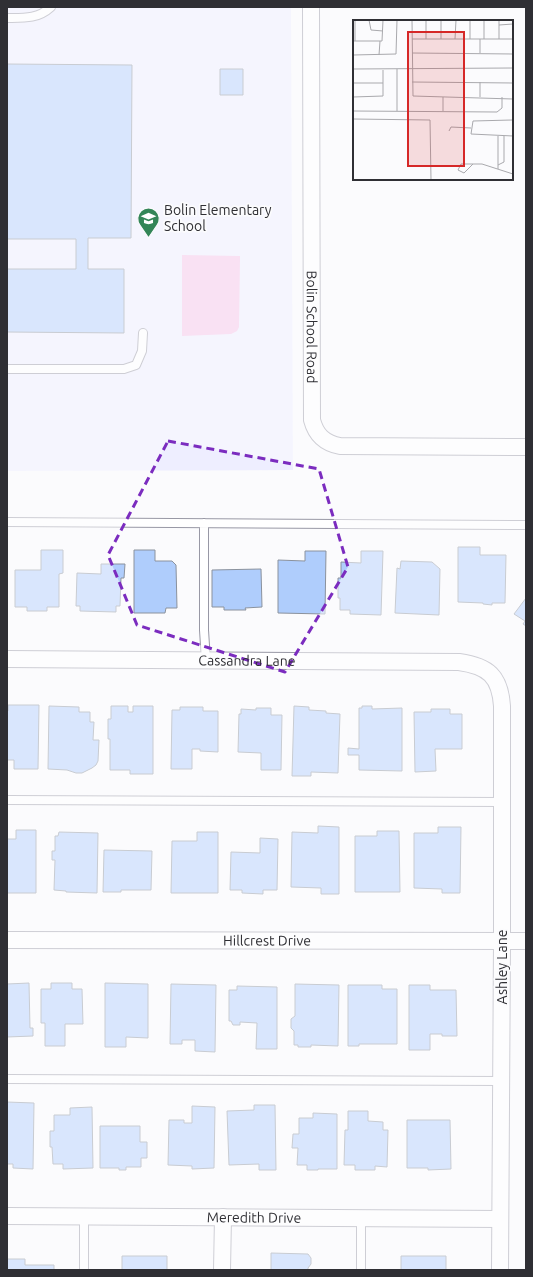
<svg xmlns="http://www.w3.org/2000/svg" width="533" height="1277" viewBox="0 0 533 1277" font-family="Ubuntu,sans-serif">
<rect width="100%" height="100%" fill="#fbfbfd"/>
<path fill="#eef" d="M7,7h284l2,463 -286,1z"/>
<path fill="#f5c0e6" d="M182,255l58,1 -1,71 -2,4 -6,3 -49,2z"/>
<path fill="#afcdfc" stroke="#8b929d" d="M7,64l125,1 -1,173h-43v31h36v64l-117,-1v-63h69v-30h-69z
M220,69h23v26h-23z
M458,547h22v8h26l-1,48h-13v2l-9,-1v-1l-25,-1z
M41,550h22v23l-4,1v33h-12v4h-20v-4h-12v-37h26z
M134,550h21v11h17l4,4 1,43h-11l-1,5h-31z
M305,551h21l-1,63 -47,-1v-53l27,1z
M361,551h22l-2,64 -31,-1v-4h-10v-12h-2v-20h3v-16l20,1z
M401,561l31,1 8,7 -1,46 -44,-2 2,-45 3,1z
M101,564h24l-1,14h-3l-1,28h-4v6l-36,-1v-5h-4l1,-33 24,1z
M261,569l1,38 -17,1 1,2h-22v-3h-12v-37z
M526,598v28l-3,-2 2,-3 -11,-7z
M8,705h31l-1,64h-24v-9h-7v-49h1z
M49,706l30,1v5h11v10h4l-1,18h6l-1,21 -2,4 -4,3 -10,5h-6l-9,-3 -19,-1z
M111,706h17v6h5v-6h20v68h-23v-4h-20v-31h-2v-20h3z
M294,706l15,1v3l17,1v2l14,1 -2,59 -27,-1v4h-19z
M362,706h10v3l30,-1v63l-43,-1v-15h-11v-7l11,1v-41h3z
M180,707h23v4h15v41l-18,-1v-2h-8v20h-21l1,-59h8z
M256,708h15v7h11l-1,55h-20v-17l-23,-1 1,-38h2v-5l15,1z
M431,709h19v5h12v35h-27l1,22 -21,1 -1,-60h17z
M318,826l21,1v67h-18v-6l-30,-1 1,-55 26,1z
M438,827h23l-1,66h-18v-4l-28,-1v-55h24z
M16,830h20v63h-29v-54h9z
M377,831h22l1,61h-45v-56h22z
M59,832l39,1 -1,60 -31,-1v-1l-12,-1 1,-30h-3v-9h3v-15h3z
M197,832h21v61h-47l1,-52h25z
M260,838l18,1 -1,51h-14v4l-21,-1v-3h-12l1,-38 29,1z
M104,850l48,1 -1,39h-30v2h-18z
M29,983l1,45h3v8l-26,1v-53z
M51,983h21v6h10l1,35h-18v22h-20v-23h-4v-34h10z
M105,983l43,1v54l-22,-1v10h-21z
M171,984l45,1 -1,67 -20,-1v-11h-13v4h-12z
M295,984l44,1 -1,61 -27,-1v2h-13v-2h-4v-14l-3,-3v-9l4,-3z
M348,985h34v4h15v55h-38v2h-11z
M409,985h21v5h26l1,46h-15v-2h-12v16h-21z
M237,986l40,1v62h-21l1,-26 -17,-1v3h-7l-2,-4h-2v-31h8z
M7,1102l27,1 -1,66 -20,-1v-4h-6z
M254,1105h21l1,65h-17v-6l-30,1 -2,-54 27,-1z
M192,1106l23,1 -1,61 -22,1v-3l-24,-1 1,-45h15v3h8z
M92,1107l1,61 -30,1v-5h-10l-1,-17h-2v-16h4v-16h16v-7z
M348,1111h20v10l15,1v8h5l-1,37 -12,-1v4h-20v-5h-11l1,-35h3z
M313,1113l24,1v55h-19v1h-11v-5h-10l1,-17h-6l1,-14h6v-16h14z
M407,1120h43l1,49 -23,1v-2h-21z
M100,1126h40v16h7v16h-6v9h-15v3h-7v-2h-19z
M271,1253l37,1 3,4v6l-3,4v2h-37z
M122,1256h45v14h-45z
M401,1256h45v14h-45z
M7,1259h18v6h29v5h-47z"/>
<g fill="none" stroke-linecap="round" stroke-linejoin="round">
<defs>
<path id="lane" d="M7,18c17,0 31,1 44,-11
M7,369h117l12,-4 6,-14 1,-18
M7,522l519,3
M204,523v107l2,31
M7,800l495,2
M7,1079l494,2
M84,1270v-54
M361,1270v-52"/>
<g id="street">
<path id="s1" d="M311,7l1,413c4,15 12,23 28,26l186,1"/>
<path id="s2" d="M7,659l452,3c29,4 41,14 43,44v235l-2,329"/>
<path id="s3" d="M7,940l519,1"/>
<path id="s4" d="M7,1216l493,3"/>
<path d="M222,1270l1,-53"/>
</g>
</defs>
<use href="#lane" stroke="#9898a5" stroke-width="10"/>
<use href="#street" stroke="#9898a5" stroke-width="18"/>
<use href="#lane" stroke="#fff" stroke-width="8"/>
<use href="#street" stroke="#fff" stroke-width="16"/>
</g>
<path d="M0 0H533V1277H0ZM168,441l151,28 29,98 -63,105 -148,-47 -29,-70z" fill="#fbfbfd" fill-opacity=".55" fill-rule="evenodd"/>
<path fill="none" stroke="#7b2cbf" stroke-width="3" stroke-dasharray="8 5" stroke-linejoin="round" d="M168,441l151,28 29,98 -63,105 -148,-47 -29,-70z"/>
<defs>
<symbol id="school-pin" viewBox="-11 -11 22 30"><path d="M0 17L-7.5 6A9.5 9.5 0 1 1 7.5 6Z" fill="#338557" stroke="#fbfbfd"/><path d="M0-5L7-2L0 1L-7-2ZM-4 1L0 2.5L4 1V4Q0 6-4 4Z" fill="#fff"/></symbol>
</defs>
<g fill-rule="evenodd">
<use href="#school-pin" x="136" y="206" width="25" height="34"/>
</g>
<g text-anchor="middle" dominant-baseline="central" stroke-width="3.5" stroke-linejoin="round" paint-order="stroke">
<g font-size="14" fill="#2f2f34" stroke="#fbfbfd" text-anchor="start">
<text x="164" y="210">Bolin Elementary<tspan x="164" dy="16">School</tspan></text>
</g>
<g font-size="14" fill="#2f2f34" stroke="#fbfbfd">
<text stroke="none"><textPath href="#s1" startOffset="320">Bolin School Road</textPath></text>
<text stroke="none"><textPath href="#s2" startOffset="240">Cassandra Lane</textPath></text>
<text stroke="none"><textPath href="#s3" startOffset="260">Hillcrest Drive</textPath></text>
<text transform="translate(502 967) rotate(-90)">Ashley Lane</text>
<text stroke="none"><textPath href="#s4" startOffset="247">Meredith Drive</textPath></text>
</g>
</g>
<g transform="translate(353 20)">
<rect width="160" height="160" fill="#fbfbfd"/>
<path fill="none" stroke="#a9a9ad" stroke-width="1" d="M2,0v21M16,0l2,10 12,1M59,0l1,76 100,3M117,0v19M131,0v19M146,0v19M146,5l14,-1M59,19h101M73,19v-19M88,19v-19M102,19l1,-19M0,21h29l1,-21M59,33l101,1M127,33v-14M0,35l43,-1 1,-34M26,35l1,-14M0,49l160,-1M59,62l101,1M0,63h30M0,77l30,-1v-26M90,77v14M127,77v-15M160,89v19M0,91l144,1 5,-4v-11M44,91v-42M0,99l77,1 1,60M159,100l-39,1 -2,13 42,2M96,111l2,-4 20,1M120,144l-9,9 -6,-3 3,-6h21l31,10M145,145l6,-3v-26M145,149v-33"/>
<path fill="#d62828" fill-opacity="0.15" stroke="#d62828" stroke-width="2" d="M55,12h56v134h-56z"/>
<rect width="160" height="160" fill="none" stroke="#2f2f34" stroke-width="2"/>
</g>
<rect width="533" height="1277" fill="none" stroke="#2f2f34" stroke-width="16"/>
</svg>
